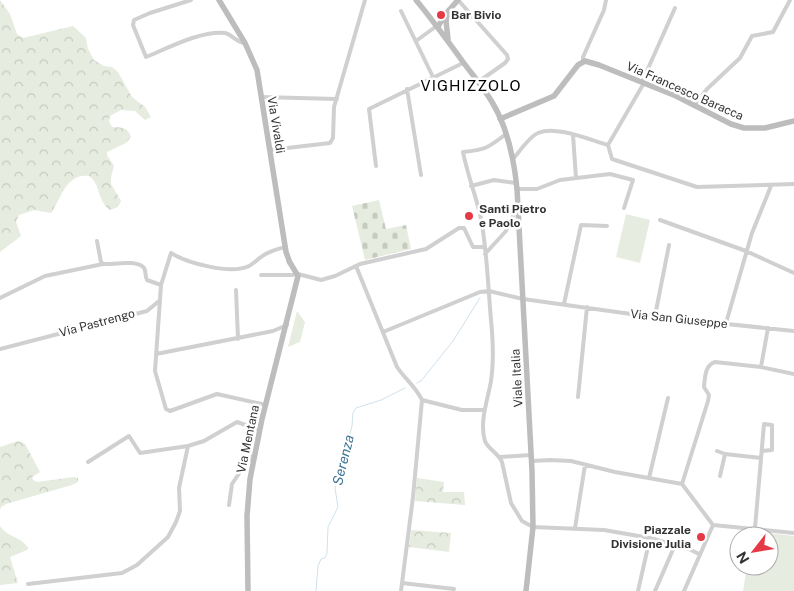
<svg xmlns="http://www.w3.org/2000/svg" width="794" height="591" viewBox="0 0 794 591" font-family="'Public Sans',sans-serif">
<defs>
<pattern id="forest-crowns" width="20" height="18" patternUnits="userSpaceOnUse" patternTransform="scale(1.25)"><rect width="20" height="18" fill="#e6ecdf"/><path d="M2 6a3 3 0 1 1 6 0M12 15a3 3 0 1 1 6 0" fill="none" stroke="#c6cbc0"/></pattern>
<pattern id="cemetery-stones" width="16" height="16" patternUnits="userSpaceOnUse" patternTransform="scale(1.25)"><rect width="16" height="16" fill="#e6ecdf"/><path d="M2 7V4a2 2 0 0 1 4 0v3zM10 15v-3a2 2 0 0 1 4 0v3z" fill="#c6cbc0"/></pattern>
</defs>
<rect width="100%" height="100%" fill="#fff"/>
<path fill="#e6ecdf" d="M626,214l24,6 -10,43 -24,-6z
M297,311l8,11 -5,20 -12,5z
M752,531l42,5v55h-51l4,-25h22v-30h-18z"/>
<path fill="url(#forest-crowns)" d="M0,0l10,14 7,20 6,4 50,-12 13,12 2,11 6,11 10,6 8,1 6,5 14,25 13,10 6,10 -6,3 -10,-9 -14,-1 -11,6 -1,5 3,6c10,1 15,-1 19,10l-5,6 -19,9v3l7,11 -3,11v7l10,17 -3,6 -8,3c-13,-9 -9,-26 -21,-34 -23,-3 -28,23 -38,37l-17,-3 -15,5 -3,7 5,14 -21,16z
M18,441l7,3 15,28 -8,5 1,3 4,2 37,-5 4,1v4l-6,3 -66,19 -5,3 -1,3v-63z
M417,478l27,4 -1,10h21l1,13 -50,-4z
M0,526c8,12 21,10 28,22l-1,2 -17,7 8,26 -18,2z
M411,530l40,3 -2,19 -40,-5z"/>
<path fill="url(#cemetery-stones)" d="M379,200l7,29 20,-4 5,24 -46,11 -13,-54z"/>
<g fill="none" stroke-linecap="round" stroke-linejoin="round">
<path stroke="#cfe2ee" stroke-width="1" d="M417,383l4,-2 32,-40 27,-43
M316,591l2,-25 3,-7 4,-1 2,-5 1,-26 10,-20 -3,-19 17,-62 1,-13 3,-5 25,-8 24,-12"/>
<path stroke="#d0d0d0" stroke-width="4" d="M191,0l-41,13 -16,7 -1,5 13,32c22,-9 56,-27 79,-24 8,2 12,10 20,10
M458,0l49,55 1,4 -3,4 -27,19
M401,11l32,66
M416,41l22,-16
M583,62v-5l21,-47 2,-10
M642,82l33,-74
M407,89l14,86
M261,97l76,2
M694,106l13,-17 33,-31 12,-22 21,-4 17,-32
M506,134c-18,14 -21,16 -43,18 4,21 12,41 17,62 7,32 8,73 11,106 2,20 3,41 0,61 -3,18 -12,41 -6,60 3,8 13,12 17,21l9,41 11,18 11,6 71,3 46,8 39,11 10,5
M573,135l3,43
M608,145l4,14 85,28 97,-3
M608,145l36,-62
M270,150l60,-7 3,-5 1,-31 31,-107
M513,159c6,-7 17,-23 25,-26 18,-8 52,7 70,12
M376,166l-7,-57 94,-46
M471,186l23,-6 22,3
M517,189h20l23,-9 50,-6 23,6 -9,28
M660,220l86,31 48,22
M97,241l4,21 2,2c8,1 34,-5 41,4 2,2 1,9 3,12l14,5
M485,254l21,-23 11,-24
M356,266l41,101c8,12 19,20 25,33
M298,274l23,6 14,-4 25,-12 66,-15 33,-21h5l9,19h11
M261,275h32
M236,290l2,49
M0,298l45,-22 58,-12
M564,304l17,-79 26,1
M655,316l14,-71
M726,323l26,-90 19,-47
M383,332l97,-40 9,-1 34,8 108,15 163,17
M0,349l147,-38 12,-10
M156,354l117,-23 14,-6
M761,367l7,-39
M578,397l9,-90
M422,400l40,10h23
M266,405l-49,-11 -47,17 -4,-2 -11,-38 6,-86 10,-32c16,10 60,22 78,13 4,-2 8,-6 12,-9 8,-6 15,-8 25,-10
M717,451l8,3
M500,457l31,-2
M532,461l18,-1 21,1 44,11 67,12 31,41
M88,462l41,-26 11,17 48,-7 16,-5 33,-19 23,8
M720,476l5,-22 36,4
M649,478l19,-80
M682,484l26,-83 1,-6 -5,-8c1,-10 1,-22 11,-25l46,5 33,7
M229,505l3,-21 14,-21 8,-8
M713,525l81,8
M575,528l10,-63
M755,528l9,-104 8,1v25l-10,1
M402,583l52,6
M28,584l94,-11 15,-8 31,-28 8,-15 4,-11 -1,-23 9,-42
M401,591l12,-94 9,-97
M638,591l12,-53
M655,591l20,-46
M684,591l29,-66"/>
<path stroke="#bdbdbd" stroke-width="5.5" d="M219,0l26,43 12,27 29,182 4,11
M416,0c15,18 28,36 42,55 11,16 24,30 34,47 16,26 22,57 25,87l15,282 1,56 -7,64
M438,27l6,-11 14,-16
M448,39l-2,-18 3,-11
M500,119l54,-23 24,-31 7,-4 14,4 77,31 55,28 13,4h21l29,-7
M248,591l-1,-75 3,-37 12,-60 36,-143 -9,-15"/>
</g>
<g fill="#e63946" stroke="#fff" stroke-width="2">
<circle cx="441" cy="15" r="5"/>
<circle cx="469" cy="216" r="5"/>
<circle cx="701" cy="537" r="5"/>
</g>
<g text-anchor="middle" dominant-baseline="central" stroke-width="5" stroke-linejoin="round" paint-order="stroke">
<g font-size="12" font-weight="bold" fill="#333" stroke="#fff" text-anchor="start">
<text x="451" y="15">Bar Bivio</text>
<text x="479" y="209">Santi Pietro<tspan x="479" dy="14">e Paolo</tspan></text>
<text x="691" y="530" text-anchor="end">Piazzale<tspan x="691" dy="14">Divisione Julia</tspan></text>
</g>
<g font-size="12" fill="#333" stroke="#fff">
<text transform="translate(685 91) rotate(24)">Via Francesco Baracca</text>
<text transform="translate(276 125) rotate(81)">Via Vivaldi</text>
<text transform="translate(679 319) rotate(6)">Via San Giuseppe</text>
<text transform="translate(97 323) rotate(-15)">Via Pastrengo</text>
<text transform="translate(517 378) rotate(-93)">Viale Italia</text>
<text transform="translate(248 439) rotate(-78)">Via Mentana</text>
</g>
<g font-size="14" font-style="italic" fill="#3f7597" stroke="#fff">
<text transform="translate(343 460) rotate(-76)">Serenza</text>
</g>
<g font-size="15" letter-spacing="1" fill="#000" stroke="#fff">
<text x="471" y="85">VIGHIZZOLO</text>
</g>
</g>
<g transform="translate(754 551) rotate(239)"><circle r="24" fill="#ffffff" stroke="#adadad"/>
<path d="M0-4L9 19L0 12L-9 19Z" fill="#e63946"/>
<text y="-8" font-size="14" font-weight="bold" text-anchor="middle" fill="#333333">N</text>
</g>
</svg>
